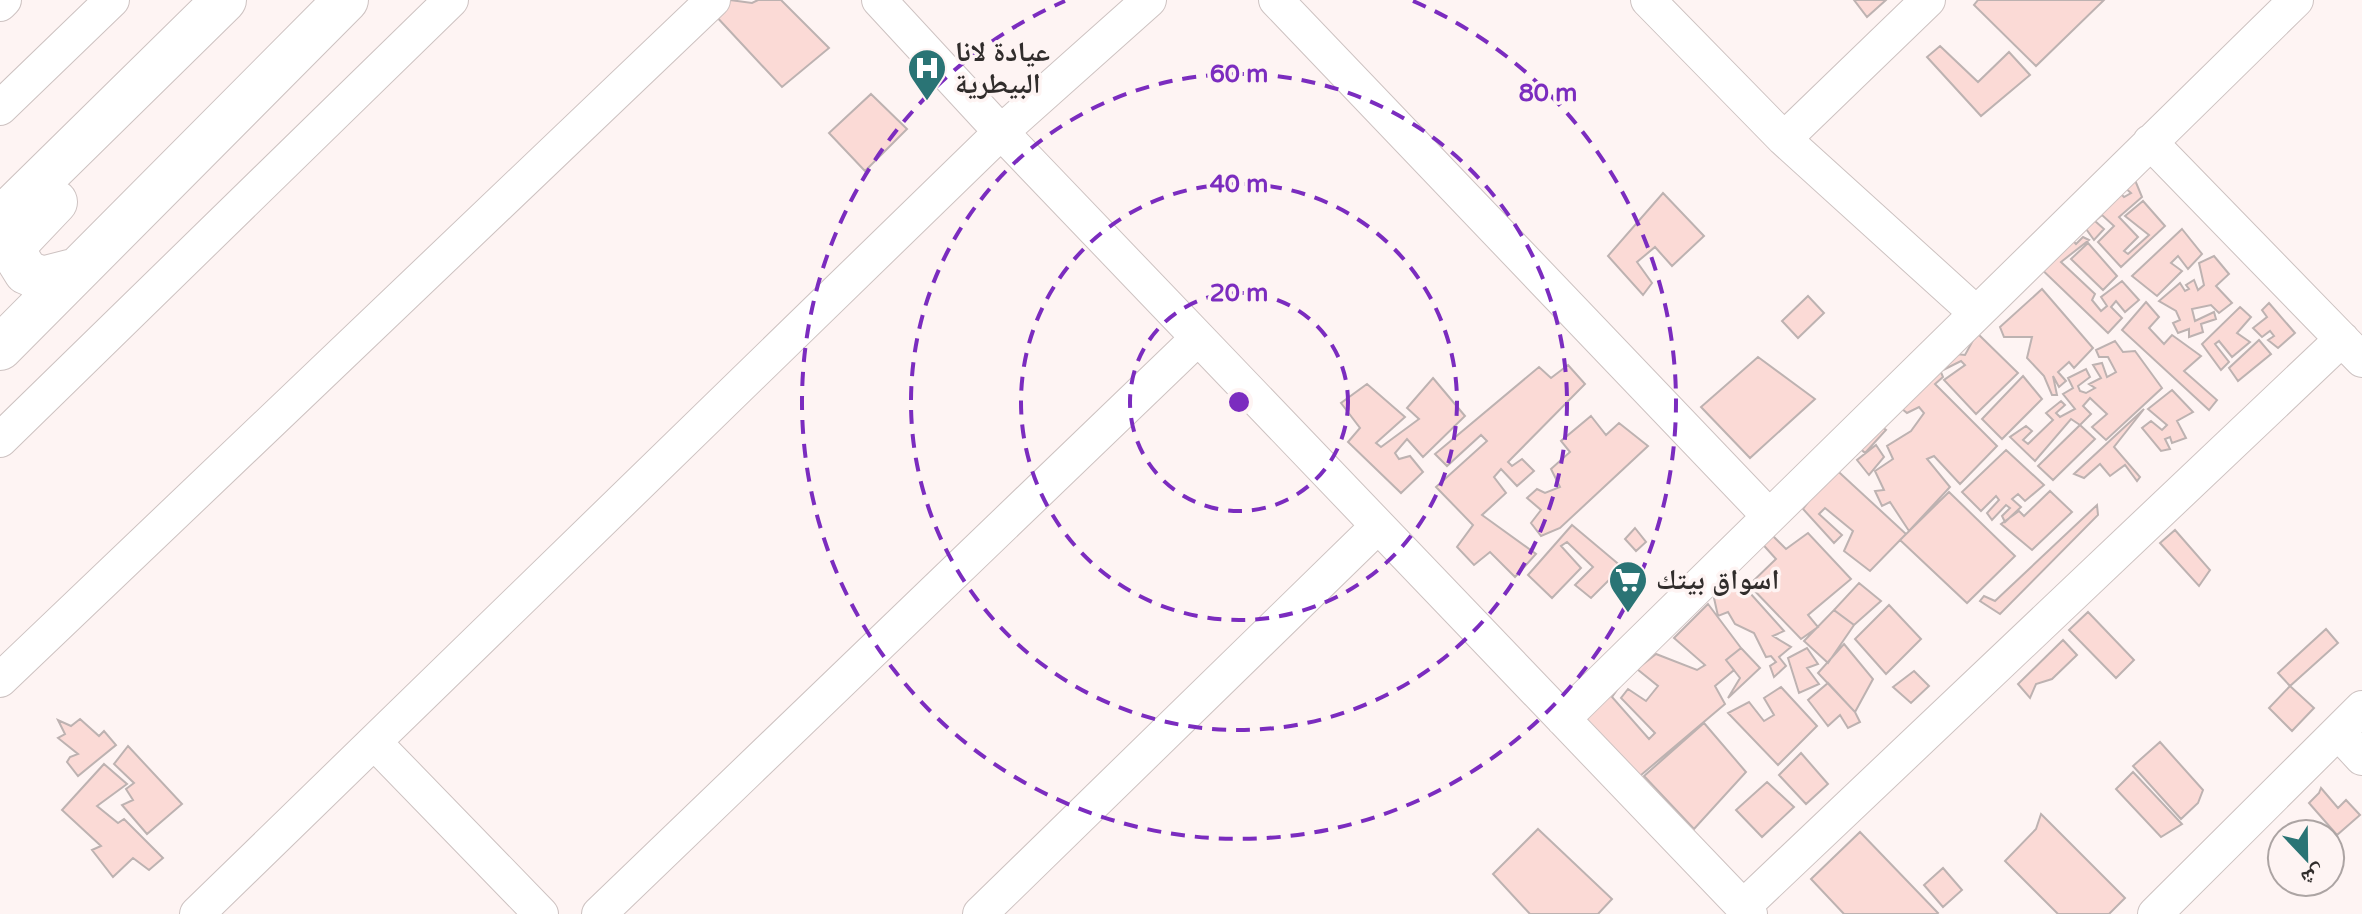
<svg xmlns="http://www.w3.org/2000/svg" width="2362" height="914" viewBox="0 0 2362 914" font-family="'Varela Round','Noto Naskh Arabic',sans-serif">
<rect width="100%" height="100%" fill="#fef4f3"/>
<path fill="#fbdad6" stroke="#bdb2b1" stroke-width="2" d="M730,0l22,3 6,-3h23l48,48 -47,39 -68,-73z
M1854,0h32l-19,17z
M1978,0h126l-68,66 -62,-61z
M1940,46l38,36 31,-30 21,23 -49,41 -54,-59z
M871,94l36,35 -42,42 -36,-38z
M2130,168l12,29 -23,20 19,20 -14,14 4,3 21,-19 -24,-19 18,-15 22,25 -44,41 -23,-25 16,-16 -12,-11 -7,6 9,8 -10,11 -15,-21 33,-34 12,12 7,-4 -15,-13z
M1663,193l41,43 -32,30 -17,-19 -18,15 15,21 -9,12 -35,-39z
M2182,229l20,25 -14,15 -10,-13 -7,7 11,8 -25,25 -25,-20z
M2064,231l12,13 7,-7 6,3 -28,22 34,32 -3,6 9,11 6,-5 -6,-9 21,-16 17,19 -14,12 -9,-11 -5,6 11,11 -14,15 -74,-71z
M2088,243l29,33 -14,14 -32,-31z
M2214,256l15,18 -13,12 16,17 -13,10 -8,-8 -19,4 3,12 19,-9 2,7 -15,5 2,8 -14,5v-8l-11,4 -5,-10 7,-3 -4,-9 -17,-10 21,-18 5,8 4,-2 -3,-4 8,-5 4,10 6,-5 -5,-22z
M2042,289l51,59 -19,20 -5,-6 -11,10 8,9 -7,6 -6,-11 4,19h-5l-8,-19 -17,-18 5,-21h-28l-4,-10z
M1808,296l16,17 -26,25 -16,-17z
M2146,302l13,15 -10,11 15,16 8,-9 29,21 -17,15 33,29 -8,10 -87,-80z
M2269,303l26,30 -17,15 -10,-8 6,-4 -4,-5 -8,6 -9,-9 14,-11 -5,-7z
M2240,307l11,10 -14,16 13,9 -18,15 -13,-16 -4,3 14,18 -8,8 -19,-26z
M1977,333l41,40 -42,41 -32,-34 21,-15 -4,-4 -18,9 13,-16 9,1z
M2259,340l12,14 -33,27 -9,-13z
M2115,341l8,11 12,-1 27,37 -56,52 -14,-13 15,-13 -17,-16 -7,8 8,8 -11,11 -9,-6 -36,42 -25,-24 16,-11 6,5 -9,9 5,4 25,-24 -7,-7 15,-12 4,4 -9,8 4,4 15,-8 -12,-15 10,-6 -5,-10 18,-9 4,8 -12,9 2,5 6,2 9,-5 -6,-4 12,-6 -8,-13 9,-2 5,14 9,-5 -8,-15h-9l-3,-7z
M1758,357l57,42 -65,59 -49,-51z
M1937,363l6,14 -8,7 62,62 -37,38 -26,-28 -7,3 23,28 -41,44 -19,-29 -8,4 -7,-15 9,-1 -9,-19 18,-12 -6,-13 24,-15 13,-18 -5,-6 -12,6 -11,-9z
M1568,365l17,19 -77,78 4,4 10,-7 12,12 -17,15 -16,-17 -7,8 12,16 -24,22 54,39 -21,23 -25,-25 -16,13 -17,-18 16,-22 -37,-38 51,-46 -6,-6 -34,31 -12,-12 104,-87 12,11z
M2023,376l19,23 -40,40 -20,-20z
M1433,378l32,38 -42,41 -16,-18 -12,14 4,6 11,-3 13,16 -22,21 -53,-51 12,-14 -19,-25 26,-19 38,33 -29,26 5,4 38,-28 -12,-11z
M2172,390l21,22 -16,9 9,17 -14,5 -2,-6 -5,2 5,10 -9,2 -19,-23 9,-7 11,9 5,-5 -19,-16z
M2144,409l-30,38 26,30 -3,4 -12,-16 -15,11 -10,-12 -16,14 -10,-4z
M1591,416l15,19 13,-12 29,23 -88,82 -19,8 -10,-13 10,-13 -14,-12 10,-9 8,4 15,-6 -9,-18 19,-17 -9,-11z
M1873,420l13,10 -21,23 -14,-13z
M2080,425l15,14 -42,41 -15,-14z
M1876,445l8,12 -15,18 -12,-15z
M2006,450l38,35 -19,16 -7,-7 -6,5 9,8 -16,15 -3,-6 8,-8 -4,-3 -14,15 -5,-7 12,-13 -3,-4 -15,15 -19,-19z
M1829,463l77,71 -36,37 -26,-20 9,-20 -28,-23 -6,6 23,21 -8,8 -31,-34 8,-11z
M2050,491l22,21 -40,38 -31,-26 18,-13 5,5z
M1949,492l66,64 -48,47 -67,-63z
M2097,505l1,10 -98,99 -20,-13 4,-5 11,5z
M1572,525l50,42 -31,31 -16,-13 18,-18 -26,-25 -6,4 20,22 -29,30 -24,-23z
M1635,528l11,14 -10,9 -11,-12z
M2175,530l35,40 -11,16 -39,-43z
M1768,531l18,18 22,-16 43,46 -43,36 10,12 -17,12 -52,-54 27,-26 -18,-20z
M1741,583l43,48 -11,5 18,11 -12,10 7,9 -12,11 -4,-11 6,-4 -5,-6 -5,1 -12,-24 -19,-9 -7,-12 -10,4 -4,-18z
M1859,583l22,18 -27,24 -20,-15z
M1708,604l33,44 -15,12 8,10 -19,16 10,18 -91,77 -62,-65 79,-74 -39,55 37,42 6,-6 -34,-35 7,-9 18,12 12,-15 -21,-17 19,-15 41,16 8,-5 -31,-27z
M1889,605l32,34 -35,35 -31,-35z
M1834,610l20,15 -26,38 -24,-22z
M2088,612l46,48 -18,18 -47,-48z
M2326,629l12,14 -48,43 -12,-13z
M2063,640l14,15 -25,24 -16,5 -6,14 -12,-14z
M1844,644l29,35 -18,33 -37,-39z
M1741,648l19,20 -32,30 12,-20 -14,-18z
M1807,648l11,16 -11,4 12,16 -20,9 -11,-35z
M1914,671l15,15 -18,17 -18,-16z
M1828,683l27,29 5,10 -12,6 -8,-13 -12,11 -20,-26z
M2290,686l24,22 -22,23 -23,-23z
M1781,687l36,39 -39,39 -50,-52 21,-11 15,19 10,-6 -10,-17z
M80,719l19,17 5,-5 12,14 -38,31 -11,-14 3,-5 8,-3 -20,-16 7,-4 -7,-14 13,6z
M1704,723l42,49 -52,57 -50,-53z
M2160,742l43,48 -5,13 -17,16 -48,-53z
M128,746l54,58 -35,30 -25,-29 11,-5 -7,-11 8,-6 -20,-19z
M1801,753l27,31 -22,20 -27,-29z
M104,764l23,20 -30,22 21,17 6,-4 39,39 -14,12 -16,-12 -20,19 -21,-27 9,-4 -39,-36z
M2133,772l49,52 -21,13 -45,-48z
M1767,782l27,25 -32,30 -26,-27z
M2321,788l17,20 8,-8 14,15 -23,20 -28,-32 10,-10z
M2041,814l84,84 -16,16h-51l-53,-53 31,-32z
M1538,829l74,70 -14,15h-68l-37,-40z
M1860,832l78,81 -1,1h-93l-33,-35z
M1943,868l19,22 -19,17 -19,-22z"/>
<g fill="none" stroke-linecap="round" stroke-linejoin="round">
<defs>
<path id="street" d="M879,0l122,132 749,782
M1276,0l493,516
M1648,0l136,139 192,174
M0,4l4,-4
M0,108l112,-108
M1784,139l144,-139
M2150,142l212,218
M0,440l451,-440
M0,680l713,-680
M1563,719l733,-719
M2338,732l24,26
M374,742l167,172
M1743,907l599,-568
M197,914l804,-782 148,-132
M599,914l599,-576
M980,914l398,-388
M2155,914l207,-206"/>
<path id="primary" d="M55,202l-38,40 -1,14 10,16 16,7 35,-9
M0,220l224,-220
M0,348l346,-348"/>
</defs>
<use href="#street" stroke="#cdc2c1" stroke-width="36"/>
<use href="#primary" stroke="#cdc2c1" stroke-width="46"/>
<use href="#street" stroke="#fff" stroke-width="34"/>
<use href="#primary" stroke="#fff" stroke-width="44"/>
</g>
<g fill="none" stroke="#7b2cbf" stroke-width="4" stroke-dasharray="14 10">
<circle cx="1239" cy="402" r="109"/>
<circle cx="1239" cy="402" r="218"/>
<circle cx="1239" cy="402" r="328"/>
<path d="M1413 1A437 437 0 1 1 1065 1"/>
</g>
<defs>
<symbol id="hospital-pin" viewBox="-11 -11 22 30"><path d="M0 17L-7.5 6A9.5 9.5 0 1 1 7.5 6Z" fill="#2a7475" stroke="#fef4f3"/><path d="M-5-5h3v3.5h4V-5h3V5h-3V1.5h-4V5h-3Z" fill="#fff"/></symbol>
<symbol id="supermarket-pin" viewBox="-11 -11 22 30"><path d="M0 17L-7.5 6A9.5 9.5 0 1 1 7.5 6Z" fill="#2a7475" stroke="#fef4f3"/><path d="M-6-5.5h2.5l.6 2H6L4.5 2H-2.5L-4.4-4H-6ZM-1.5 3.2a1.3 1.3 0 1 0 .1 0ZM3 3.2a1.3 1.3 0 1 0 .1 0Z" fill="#fff"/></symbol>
</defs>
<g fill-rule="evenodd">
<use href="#hospital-pin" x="905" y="46" width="44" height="60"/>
<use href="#supermarket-pin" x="1606" y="558" width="44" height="60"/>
</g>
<g text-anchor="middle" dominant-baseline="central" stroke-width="7" stroke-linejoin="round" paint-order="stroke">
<g font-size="28" font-weight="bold" fill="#312d2c" stroke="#fef4f3" text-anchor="start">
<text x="955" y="52">عيادة لانا<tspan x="955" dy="32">البيطرية</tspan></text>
<text x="1656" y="580">اسواق بيتك</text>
</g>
</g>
<circle cx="1239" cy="402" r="12" fill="#7b2cbf" stroke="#fef4f3" stroke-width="4"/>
<g font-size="24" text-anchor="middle" font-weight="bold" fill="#7b2cbf" stroke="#fef4f3" stroke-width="7" stroke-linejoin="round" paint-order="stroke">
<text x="1239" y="82">60 m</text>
<text x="1548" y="101">80 m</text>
<text x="1239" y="192">40 m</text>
<text x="1239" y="301">20 m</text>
</g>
<g transform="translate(2306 858) rotate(158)"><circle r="38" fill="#fef4f3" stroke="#aca4a3" stroke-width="2"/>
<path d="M0-6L14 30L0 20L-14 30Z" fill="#2a7475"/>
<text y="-12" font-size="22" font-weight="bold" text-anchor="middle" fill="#312d2c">ش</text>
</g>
</svg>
